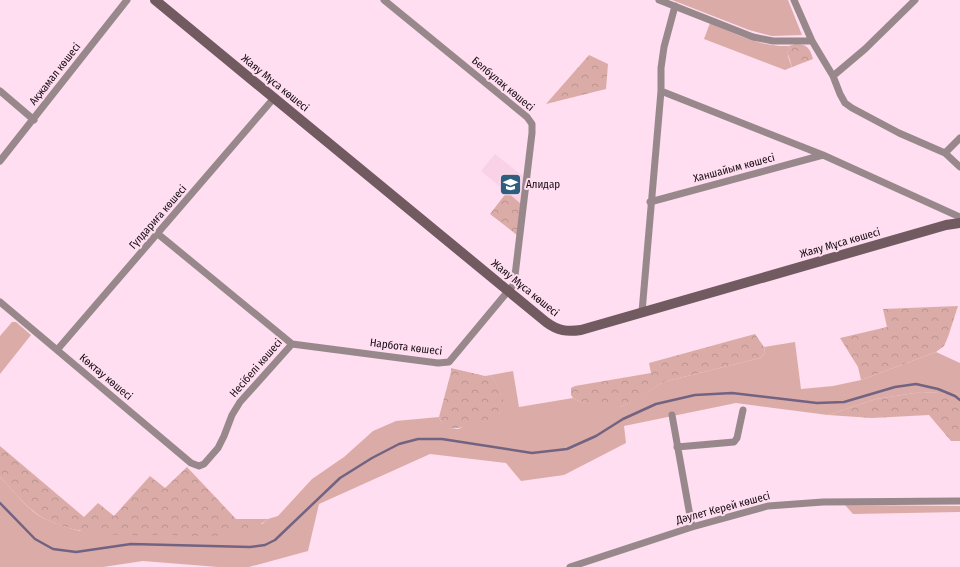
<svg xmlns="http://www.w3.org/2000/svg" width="960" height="567" viewBox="0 0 960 567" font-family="'Fira Sans Condensed',sans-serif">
<defs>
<pattern id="forest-crowns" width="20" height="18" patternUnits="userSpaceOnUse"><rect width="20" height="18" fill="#dbaca7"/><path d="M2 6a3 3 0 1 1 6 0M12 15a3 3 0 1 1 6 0" fill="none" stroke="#bb938f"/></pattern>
</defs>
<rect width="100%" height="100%" fill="#fedef0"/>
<path fill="#fad2e8" d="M495,154l29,23 -3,27 -40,-33z"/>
<path fill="#dbaca7" d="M672,0h116l14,35 -30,1 -23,-6z
M710,23c26,11 51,24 79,23 -3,8 0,14 3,21l-7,3 -81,-31z
M12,322h4l15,13 -31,39v-38z
M795,342l6,47 32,-3 28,-6 75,-28 24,11v31l-39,-2 -45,7 -48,16 -92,-12 -112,23 2,17 -62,32 -43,6 -15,-18 -76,-9 -111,50 -11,47 -59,16h-31l-75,-6 -40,6h-103v-90c12,12 24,28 38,38 12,8 28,12 42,16l182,-7 6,-5 10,-3 34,-37 32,-22 29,-26 23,-10 43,-4c3,10 9,12 19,12l42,-16c8,-12 -3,-27 -9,-38l22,-4 6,36 54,-9 7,4 40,5 17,-8 26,-17 97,-24 5,-5 -1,-6z
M845,505l115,1v6l-107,2z"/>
<path fill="url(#forest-crowns)" d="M795,44c12,0 15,4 18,15l-21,8 -5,-16 2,-5z
M589,55l19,9 -2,25 -60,15z
M507,192l14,12 -4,31 -27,-21z
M958,306l-10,31 -4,9 -8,6 -75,28 -3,-13 -18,-29 47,-11 -4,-18z
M755,334l9,13 1,6 -5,5 -97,24 -25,17 -18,8h-11l-29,-5 -7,-4 -2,-3v-7l4,-2 76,-13 -2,-10z
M451,368l34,8 6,-1c5,8 14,22 13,32 -3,14 -46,24 -59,21l-4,-6 -2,-5 12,-45z
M921,392l39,2v47h-9l-22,-26 -57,3 -44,-3 48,-16z
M0,446l84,71 14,-14 16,13 36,-40 15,12 22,-21 49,52h32c-8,6 -17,11 -27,13 -22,6 -47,4 -69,3 -41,0 -85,3 -123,-14 -20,-9 -34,-29 -49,-44z"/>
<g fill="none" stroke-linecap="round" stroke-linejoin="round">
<path stroke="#716381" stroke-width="2.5" d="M0,503l35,36 18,10 23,3 55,-8 119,3 15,-2 10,-5 65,-62 32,-20 27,-14 19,-5h24l90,14 35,-4 29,-13 27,-17 33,-15 39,-9 37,-2 85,10 27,-1 51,-15 21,-3 22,5 17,7 5,4"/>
<path stroke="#98888b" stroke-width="7" d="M659,0l94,37 20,4h39
M794,0l18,41 21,35 7,18 5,9 7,5 47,25 46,20 15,-15
M833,76l32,-27 50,-49
M0,91l34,29
M661,91l162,64 137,62
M945,153l15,14
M0,161l127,-161
M650,202l173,-47
M158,234l134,110
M0,302l191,161 8,3 5,-2 14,-16 6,-12 8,-21 8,-13 52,-58
M642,312l19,-221v-23l3,-21 11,-41
M292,344l146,19 11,-1 65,-78 18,-151v-9l-5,-7 -143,-117
M57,350l217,-252
M672,415l20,112
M677,447l57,-5 3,-4 6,-28
M570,567l122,-40 76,-21 55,-4 137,-1"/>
<path stroke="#715b60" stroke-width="10" d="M155,0l391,322c12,9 21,10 35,8l365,-105 14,-2"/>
</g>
<defs>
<symbol id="school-square" viewBox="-11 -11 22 22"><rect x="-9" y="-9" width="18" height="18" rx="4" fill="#2f5d7d" stroke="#fedef0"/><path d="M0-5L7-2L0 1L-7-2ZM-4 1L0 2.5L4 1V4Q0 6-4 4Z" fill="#fff"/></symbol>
</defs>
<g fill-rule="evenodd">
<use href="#school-square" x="498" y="172" width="25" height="25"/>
</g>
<g text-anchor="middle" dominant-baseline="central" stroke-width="4" stroke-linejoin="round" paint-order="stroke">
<g font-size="11" fill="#160c12" stroke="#fedef0">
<text transform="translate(55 74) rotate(-52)">Ақжамал көшесі</text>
<text transform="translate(275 83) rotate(39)">Жаяу Мұса көшесі</text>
<text transform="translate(503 84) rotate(40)">Белбұлақ көшесі</text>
<text transform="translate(734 168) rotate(-15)">Ханшайым көшесі</text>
<text transform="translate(158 217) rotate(-49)">Гүлдариға көшесі</text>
<text transform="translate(840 243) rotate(-16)">Жаяу Мұса көшесі</text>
<text transform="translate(525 288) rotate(39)">Жаяу Мұса көшесі</text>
<text transform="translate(406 347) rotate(7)">Нарбота көшесі</text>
<text transform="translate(256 368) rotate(-49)">Несібелі көшесі</text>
<text transform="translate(106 377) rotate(40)">Көктау көшесі</text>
<text transform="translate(723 508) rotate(-15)">Дәулет Керей көшесі</text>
</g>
<g font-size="11" fill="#160c12" stroke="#fedef0" text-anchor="start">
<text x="526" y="184">Алидар</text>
</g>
</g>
</svg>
